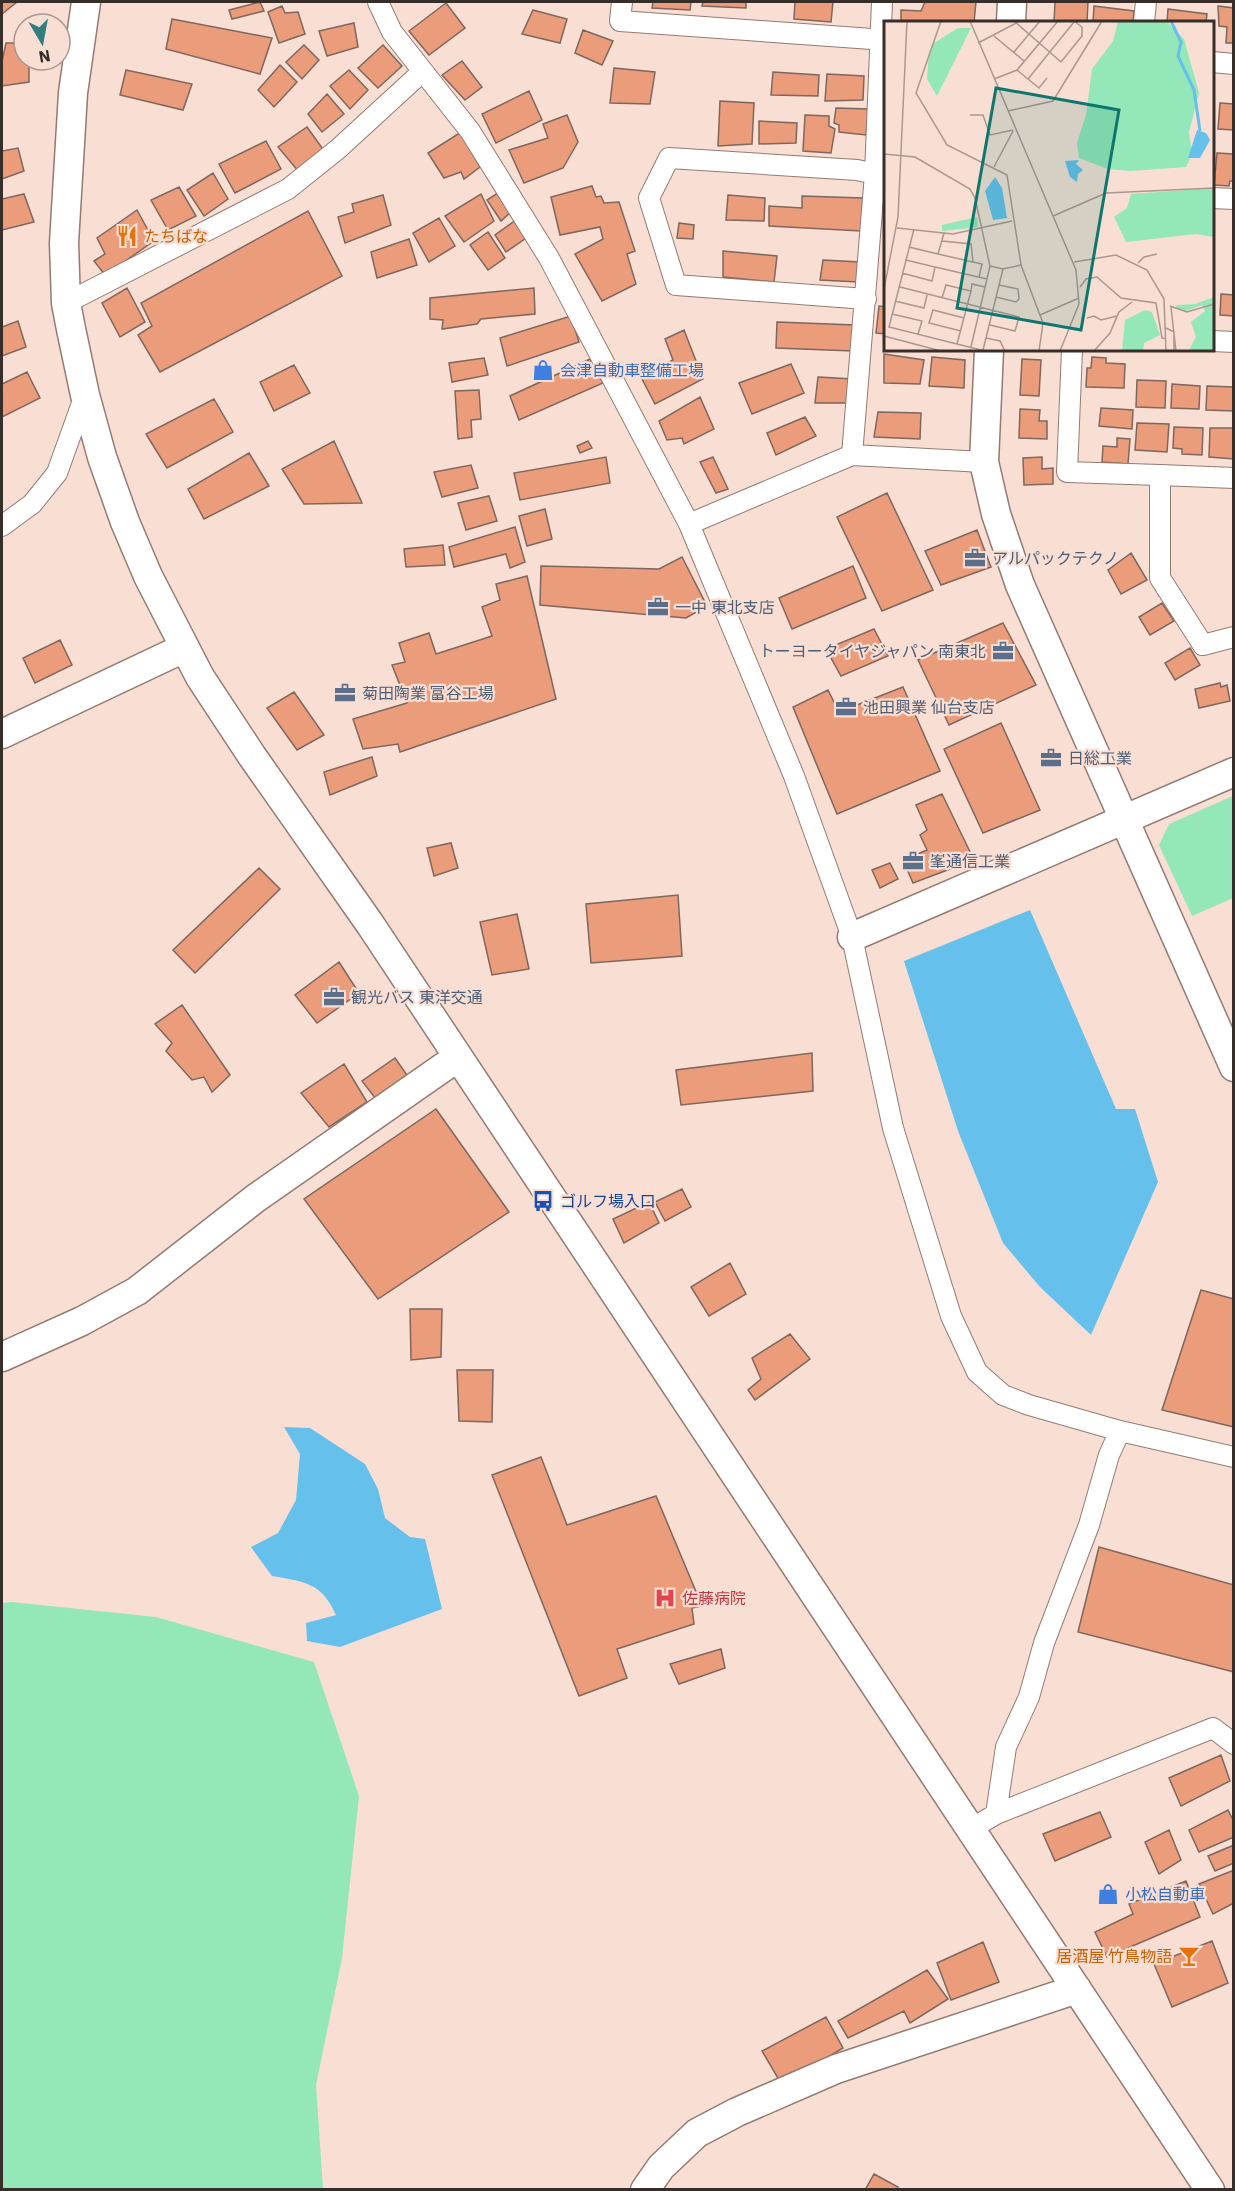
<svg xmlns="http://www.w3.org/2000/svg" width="1235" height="2191" viewBox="0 0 1235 2191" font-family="'IBM Plex Sans','Noto Sans JP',sans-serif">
<rect width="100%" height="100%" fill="#f9ded4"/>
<path fill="#93e7b8" d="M1233,796v102l-41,18 -33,-71 10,-21z
M11,1602l145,15 158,45 45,134 -17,162 -26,127 7,104h-321v-586z"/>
<path fill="#66c0ec" d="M1030,910l86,199h19l23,73 -67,153 -51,-48 -37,-44 -45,-112 -54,-170z
M284,1427l26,1 55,36 13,25 7,29 25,19 15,2 17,70 -102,38 -33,-6 -1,-18 30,-8c-15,-33 -31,-33 -64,-39l-21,-29 27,-14 18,-33 4,-46z"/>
<path fill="#eb9c7a" stroke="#7e675e" stroke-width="1.5" d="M2,2h15l-15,12z
M260,2l4,9 -32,8 -3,-9z
M653,2h38l-1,8 -38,-2z
M703,2h43v6l-44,-2z
M795,2h38l-2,20 -37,-3z
M925,2h51l-2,20h-73v-12l20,1z
M1055,2h33l-1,20h-33z
M446,3l19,25 -36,27 -20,-24z
M282,6l3,7 13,-1 7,22 -26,9 -11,-31z
M1094,6l40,5 -1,11h-40z
M1218,6l16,2v35h-8l1,-16 -8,-1z
M1168,9l39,5 -1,8h-39z
M533,10l34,9 -7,24 -38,-9z
M172,19l100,19 -12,36 -94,-25z
M354,23l4,24 -31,9 -8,-25z
M583,30l30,11 -11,24 -27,-12z
M6,43h18v17h5v22l-27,4v-25z
M304,45l15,15 -17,19 -16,-17z
M383,45l19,21 -24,22 -20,-20z
M462,61l20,26 -17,13 -23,-25z
M280,65l17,17 -23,25 -16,-17z
M614,68l41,4 -5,32 -40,-1z
M126,70l66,14 -9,26 -63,-15z
M349,70l19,20 -18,19 -20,-23z
M773,72l46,3 -1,21 -47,-1z
M827,74l37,2 -1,24 -38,1z
M529,91l13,29 -46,23 -14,-29z
M327,94l17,20 -22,18 -14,-18z
M720,101l34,2 -2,41 -34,2z
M1220,103l14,1v26l-16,-1z
M836,108l33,1 -3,26 -27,-3v-7l-5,-2z
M567,115l11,27 -15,26 -39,15 -15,-33 39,-12 -5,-14z
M805,115l24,1v10l6,3 -4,24 -28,-2z
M759,121l38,2 -1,20 -37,1z
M307,127l18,25 -26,20 -21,-25z
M461,132l19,35 -16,12 -3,-7 -17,6 -16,-25z
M266,141l15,28 -46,24 -16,-29z
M18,148l6,23 -22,8v-28z
M1217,153l17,1v27h-4l-1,5 -15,-1z
M213,173l15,26 -24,17 -17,-26z
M592,186l4,11 5,-1 3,7 15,-1 16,49 -8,3 9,30 -34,17 -27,-47 28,-15 -3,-12 -40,8 -9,-38z
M179,187l17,29 -28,14 -17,-30z
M501,191l12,19 -12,11 -14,-21z
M24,194l10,28 -32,8v-31z
M481,194l13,27 -30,21 -19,-26z
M383,195l8,30 -46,18 -7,-26 16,-5 -2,-8z
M728,195l37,3 -1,23 -38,-1z
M802,196l61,2 -2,33 -92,-5v-20l33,2z
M137,210l17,31 -49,34 -11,-14 11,-7 -8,-16z
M308,211l34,65 -182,96 -22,-37 14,-9 -11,-23z
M520,217l12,17 -26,18 -11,-17z
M439,218l16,28 -26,16 -16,-29z
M679,223l15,2 -1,14 -16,-1z
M488,232l17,26 -17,12 -18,-25z
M409,239l8,26 -40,13 -6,-26z
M723,251l54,5 -3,26 -51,-5z
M823,260l37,2 -2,20 -38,-2z
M127,288l18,34 -25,15 -18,-34z
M534,288l1,26 -54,5 -4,5 -35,5 1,-9 -13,-1v-21z
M1221,294l13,1v21l-14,-1z
M879,306l7,1v27l-10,-1z
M571,316l8,26 -72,24 -7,-28z
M18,321l8,26 -24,9v-29z
M777,322l78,3 -2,26 -77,-3z
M684,330l19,49 -48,25 -14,-27 32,-17 -8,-21z
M884,354l40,6 -4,24 -36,-1z
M932,357l33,3 -1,28 -35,-2z
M1092,357l14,1v5l19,1 -1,24 -38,-1 1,-19h4z
M484,358l4,17 -36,7 -3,-19z
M590,359l13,24 -84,37 -9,-24z
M1022,359l19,1 -2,36 -19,-1z
M791,364l13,29 -52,21 -13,-31z
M294,365l16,28 -36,18 -14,-29z
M27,372l13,26 -38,19v-33z
M818,377l35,2 -3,24h-35z
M1137,380l29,1 -1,27 -29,-1z
M1172,384l28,2 -1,23 -28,-1z
M1207,386l27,1v24l-28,-1z
M479,390l2,29 -10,1 1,17 -14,2 -3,-48z
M700,397l14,32 -30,15 -2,-6 -15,2 -8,-19z
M214,399l19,33 -66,36 -21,-34z
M1101,408l32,2 -1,19 -33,-3z
M1020,409l20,1 -1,11h8v18l-28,-1z
M878,412l43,1 -1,26 -46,-2z
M805,417l11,19 -40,19 -9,-22z
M1137,423l32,1 -2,28 -32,-2z
M1174,427l29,1 -1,27 -20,-1v-5l-9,-1z
M1210,428h24v31l-25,-2z
M1117,438l13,1 -2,25 -26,-2 1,-16 14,1z
M334,441l28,62 -58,1 -22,-35z
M588,441l4,7 -12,5 -3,-7z
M249,453l20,33 -65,33 -16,-30z
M606,457l4,26 -90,17 -6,-27z
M713,457l15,32 -12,4 -16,-31z
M1042,457v12l11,-1v16l-29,1 -1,-27z
M471,465l7,23 -36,9 -8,-25z
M887,493l46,97 -51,21 -45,-94z
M489,496l8,25 -31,9 -8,-27z
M545,509l7,30 -25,7 -8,-30z
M515,527l10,35 -15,6 -4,-14 -52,13 -5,-20z
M977,530l14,37 -50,18 -16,-34z
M443,545l2,20 -39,2 -2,-18z
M1131,553l16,27 -26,14 -13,-24z
M682,557l25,49 -21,12 -146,-13 1,-39 118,3z
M853,566l13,32 -74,31 -13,-31z
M527,576l29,123 -156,53 -2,-8 -35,5 -10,-30 54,-16 -15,-38 13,-3 -6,-19 30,-10 7,21 56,-18 -10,-29 18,-7 -4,-16z
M1162,603l12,18 -24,14 -11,-18z
M1003,623l33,62 -87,40 -31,-65z
M874,629l14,27 -47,20 -15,-27z
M60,640l12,25 -37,18 -12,-25z
M1190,648l10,17 -25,15 -10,-17z
M1220,683l1,4 6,-2 3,16 -31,7 -4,-19z
M903,687l37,84 -103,43 -44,-107 35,-17 11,22z
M294,692l30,43 -27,15 -30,-42z
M1001,723l39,87 -57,23 -39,-84z
M372,757l5,19 -47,19 -6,-23z
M942,794l32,66 -61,23 -10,-23 24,-10 -7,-15 7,-5 -11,-25z
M451,843l7,25 -24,8 -7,-28z
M890,863l8,16 -18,9 -8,-18z
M259,868l21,21 -85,84 -22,-23z
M678,895l4,61 -91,7 -5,-59z
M517,914l12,55 -37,6 -12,-53z
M339,962l20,31 -42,30 -22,-28z
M182,1005l48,70 -18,17 -8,-15 -12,3 -26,-29 6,-8 -17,-19z
M812,1053l1,38 -132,14 -5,-35z
M395,1058l12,17 -31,24 -14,-18z
M344,1064l23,38 -38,25 -28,-34z
M436,1109l73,103 -131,87 -74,-100z
M682,1189l9,18 -26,14 -10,-19z
M649,1202l10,21 -35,20 -11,-24z
M730,1263l16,31 -37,22 -18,-29z
M1201,1290l33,9v128l-72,-17z
M410,1309h32l-1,48 -30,3z
M790,1334l20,25 -55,41 -7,-10 13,-11 -9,-21z
M457,1370h36l-1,52 -33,-1z
M541,1457l26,68 89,-29 46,110 -10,2 2,16 -77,25 10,29 -48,18 -87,-221z
M1099,1547l135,38v87l-156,-40z
M721,1649l4,19 -46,16 -9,-20z
M1221,1755l9,26 -49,25 -12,-28z
M1228,1810l6,12v15l-35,15 -10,-22z
M1100,1812l11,25 -56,24 -12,-27z
M1169,1830l12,30 -22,14 -14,-32z
M1234,1845v18l-19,8 -7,-15z
M1234,1870v33l-21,11 -14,-30z
M1186,1881l14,36 -93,40 -12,-25 38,-18 -4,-10z
M1212,1941l16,42 -56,24 -18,-43z
M983,1942l16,40 -48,18 -14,-37z
M927,1970l21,29 -38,24 -6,-12 -56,27 -10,-17z
M826,2017l17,31 -61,37 -20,-34z
M874,2174l24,13 -2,3h-31z"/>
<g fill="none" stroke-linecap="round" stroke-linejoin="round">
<defs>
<path id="street" d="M378,2l14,30 78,99 79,127 140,266 105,252 58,161 41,191 58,188 26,56 26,23 26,10 91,26 114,26
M622,2l-2,19 266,19
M1144,22l2,-20
M1212,62l22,2
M1212,198l22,1
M866,299l-190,-14 -27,-87 20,-40 188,12 18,4
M66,303l222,-114 50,-40 84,-77
M1212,341l22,1
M1072,350l-5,122 93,3
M852,455l23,-281 7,-172
M1234,478l-74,-3v103l43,67 31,-8
M689,524l163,-69 132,7
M2,526l30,-22 25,-31 28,-78
M996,1814l217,-86 21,16
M971,1829l25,-15 10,-67 23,-50 15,-54 45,-118 20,-70 11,-24"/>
<path id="secondary" d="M86,2l-13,91 -9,150 2,60 5,26 14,66 17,62 23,65 23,54 52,101 52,79 118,168 840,1266
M1011,22l1,-20
M989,350l-5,112 12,52 24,71 214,482
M2,734l182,-86
M852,937l382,-165
M2,1357l80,-36 55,-30 119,-93 202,-141
M645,2190l16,-23 36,-34 40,-21 99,-43 241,-80"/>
</defs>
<use href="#street" stroke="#937b72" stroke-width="22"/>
<use href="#secondary" stroke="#937b72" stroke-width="31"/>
<use href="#street" stroke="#fff" stroke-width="20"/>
<use href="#secondary" stroke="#fff" stroke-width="28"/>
</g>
<defs>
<symbol id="restaurant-bare" viewBox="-9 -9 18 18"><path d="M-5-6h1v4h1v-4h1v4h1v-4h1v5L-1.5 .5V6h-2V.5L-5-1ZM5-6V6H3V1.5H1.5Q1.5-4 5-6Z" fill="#e8710a" stroke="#f9ded4" stroke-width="2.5" paint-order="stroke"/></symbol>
<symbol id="shop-bare" viewBox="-9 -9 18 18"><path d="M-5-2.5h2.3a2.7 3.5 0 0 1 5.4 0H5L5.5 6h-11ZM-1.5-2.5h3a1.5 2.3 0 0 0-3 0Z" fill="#3f7fe0" stroke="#f9ded4" stroke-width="2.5" paint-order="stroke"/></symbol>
<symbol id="office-bare" viewBox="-9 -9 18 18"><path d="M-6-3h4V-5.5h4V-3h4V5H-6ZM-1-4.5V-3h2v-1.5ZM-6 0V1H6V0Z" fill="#5c6f8a" stroke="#f9ded4" stroke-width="2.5" paint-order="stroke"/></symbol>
<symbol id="bus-bare" viewBox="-9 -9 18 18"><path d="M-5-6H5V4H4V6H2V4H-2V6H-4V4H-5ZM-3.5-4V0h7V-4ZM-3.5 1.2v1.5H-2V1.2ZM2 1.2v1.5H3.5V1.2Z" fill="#1a4fb4" stroke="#f9ded4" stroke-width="2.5" paint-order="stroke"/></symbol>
<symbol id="hospital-bare" viewBox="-9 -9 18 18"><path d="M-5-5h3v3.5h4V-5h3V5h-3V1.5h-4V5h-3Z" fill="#e0444e" stroke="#f9ded4" stroke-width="2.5" paint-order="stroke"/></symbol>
<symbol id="bar-bare" viewBox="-9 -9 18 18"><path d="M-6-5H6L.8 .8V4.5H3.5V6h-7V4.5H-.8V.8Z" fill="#e8710a" stroke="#f9ded4" stroke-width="2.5" paint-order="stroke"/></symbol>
</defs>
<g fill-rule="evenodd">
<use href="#restaurant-bare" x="112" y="221" width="30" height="30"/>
<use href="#shop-bare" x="528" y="355" width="30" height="30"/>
<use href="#office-bare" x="960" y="543" width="30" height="30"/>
<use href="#office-bare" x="643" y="592" width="30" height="30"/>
<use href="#office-bare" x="988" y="636" width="30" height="30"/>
<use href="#office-bare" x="330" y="678" width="30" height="30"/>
<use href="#office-bare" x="831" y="692" width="30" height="30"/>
<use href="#office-bare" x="1036" y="743" width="30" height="30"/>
<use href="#office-bare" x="898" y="846" width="30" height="30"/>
<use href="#office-bare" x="319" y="982" width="30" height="30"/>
<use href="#bus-bare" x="528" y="1186" width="30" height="30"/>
<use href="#hospital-bare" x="650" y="1583" width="30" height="30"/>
<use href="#shop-bare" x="1093" y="1879" width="30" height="30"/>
<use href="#bar-bare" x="1174" y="1941" width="30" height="30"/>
</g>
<g text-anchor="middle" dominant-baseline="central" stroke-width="4.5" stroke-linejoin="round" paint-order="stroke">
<g font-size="16" fill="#c56008" stroke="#f9ded4" text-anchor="start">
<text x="144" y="236">たちばな</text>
<text x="1172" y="1956" text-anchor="end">居酒屋 竹鳥物語</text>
</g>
<g font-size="16" fill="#366cbe" stroke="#f9ded4" text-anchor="start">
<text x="560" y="370">会津自動車整備工場</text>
<text x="1125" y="1894">小松自動車</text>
</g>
<g font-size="16" fill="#4e5e75" stroke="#f9ded4" text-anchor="start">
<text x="992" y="558">アルパックテクノ</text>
<text x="675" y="607">一中 東北支店</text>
<text x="986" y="651" text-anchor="end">トーヨータイヤジャパン 南東北</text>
<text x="362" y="693">菊田陶業 富谷工場</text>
<text x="863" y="707">池田興業 仙台支店</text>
<text x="1068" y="758">日総工業</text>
<text x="930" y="861">峯通信工業</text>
<text x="351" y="997">観光バス 東洋交通</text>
</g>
<g font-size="16" fill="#164399" stroke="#f9ded4" text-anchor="start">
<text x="560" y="1201">ゴルフ場入口</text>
</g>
<g font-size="16" fill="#be3a42" stroke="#f9ded4" text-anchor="start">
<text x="682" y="1598">佐藤病院</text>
</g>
</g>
<g transform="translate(884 21)">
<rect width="330" height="330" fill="#f9ded4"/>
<path d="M234,0h48l18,18 15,54 -10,39 3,22 -6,13 -56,4 -22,-2 -29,-11 -2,-15 9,-28 6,-46 21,-28zM74,7h13l-34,68 -10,-17 2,-27 5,-9zM330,167v49l-18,-3 -70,8 -12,-25 13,-9 4,-14zM93,196l1,10 -36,4v-6zM330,276v54h-36l11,-1 7,-13 -5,-15 14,-11 -3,-6 -16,6 -11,-3 2,-3 18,-1zM261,289l7,2 8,23 -16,8 -1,8h-21l3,-31z" fill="#93e7b8"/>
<path d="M313,109l9,3 4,7 -10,18h-12zM195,139l-3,4 7,6 -5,4 -1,8 -7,-5 -5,-16zM111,156l7,11 5,30 -14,2 -8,-29z" fill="#66c0ec"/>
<path fill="none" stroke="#66c0ec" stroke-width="3" d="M287,0l10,21 -3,14 16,34 6,41"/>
<path fill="none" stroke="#ab9790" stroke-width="1.5" d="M57,0l-25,72 31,52 60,30 14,90 22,58 -4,28M86,0l106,249 3,34 -19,47M130,0l47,41 21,-26v-9l-8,-6M110,15l30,25M94,22l42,-22M130,31l26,-31M133,49l22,18 8,-10M110,58l23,-9 41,-49M144,58l46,-57M124,90l45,-10 49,-80M86,94h13l7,20 23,-5M0,133l31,3 55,32 5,9 15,68 -20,85M110,146l19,-36M169,195l53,-23 108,-5M13,207l56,6 59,-13M30,208l-25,98 96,24M25,226l29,7 6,-21M54,233l35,8 -2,-18 -29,-3M89,241l9,2 -3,13M190,241l42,-7 31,15 17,29 2,52M254,242l6,-6 13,-3M106,245l13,3 18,-4M51,246l52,12M18,252l30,8 3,-14 -29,-7M16,266l119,30 -4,14 -25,-6M196,266l6,-8 11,-2 24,21 35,5 6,35 4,1M0,268l14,-72 9,-196M87,270l1,-7 13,3M112,276l20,5 3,-3 -1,-10 -19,-4M58,277l4,-13 25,6 -14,53M11,280l29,7 3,-13M286,285l17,6 27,-8M287,286l5,44M8,293l30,7 -4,13M156,294l39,-17M203,297l7,-2 7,4 16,-4M282,307l8,4v19M77,310l-32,-8 4,-13 31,8M0,315l57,15M102,317l14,3 5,10M99,329l20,-81M210,330l16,-18 9,-21 13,-10"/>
<path fill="#0f766e" fill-opacity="0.15" stroke="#0f766e" stroke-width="3" d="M112,67l123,22 -38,220 -124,-22z"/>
<rect width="330" height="330" fill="none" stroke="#372d29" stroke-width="3"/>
</g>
<rect width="1235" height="2191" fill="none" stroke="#372d29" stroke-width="6"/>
<g transform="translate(42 42) rotate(170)"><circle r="28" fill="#f9ded4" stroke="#ab9790" stroke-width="1.5"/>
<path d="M0-4.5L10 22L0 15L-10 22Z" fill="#337c7f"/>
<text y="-9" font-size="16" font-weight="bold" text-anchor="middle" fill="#372d29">N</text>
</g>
</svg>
